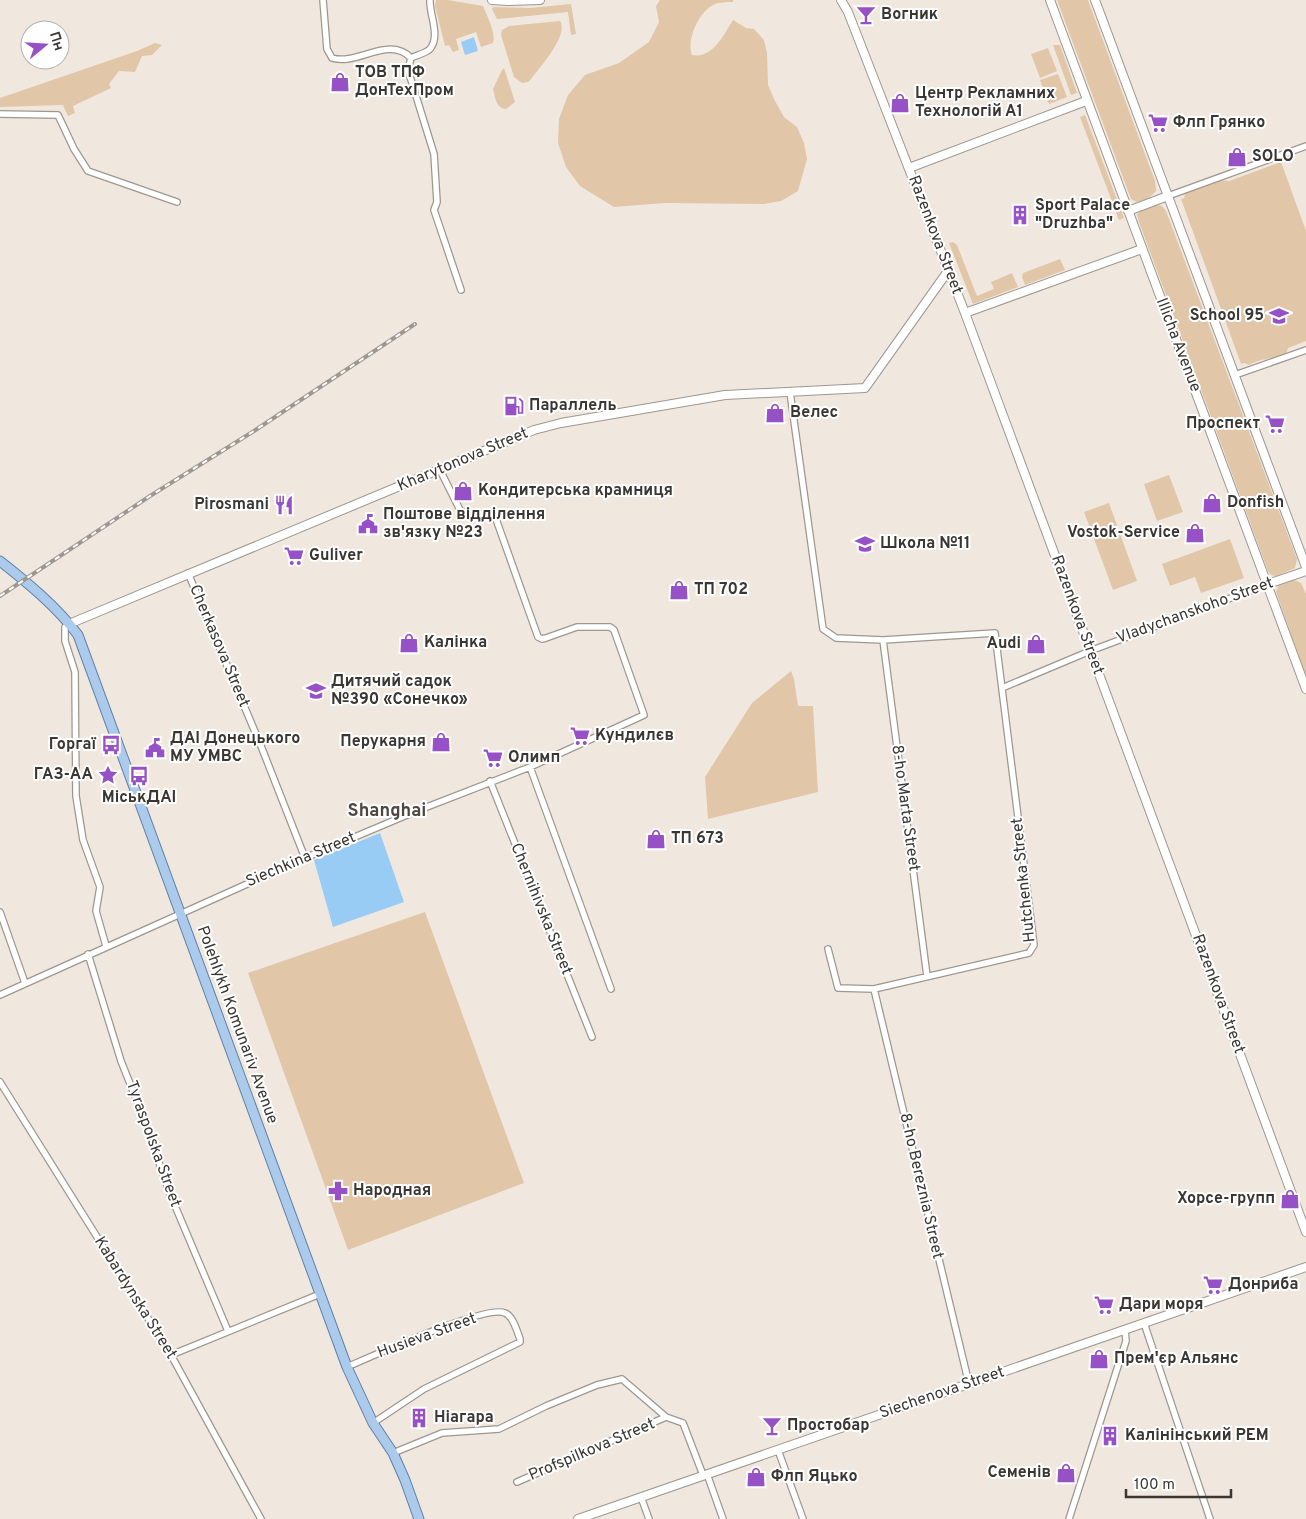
<svg xmlns="http://www.w3.org/2000/svg" width="1306" height="1519" viewBox="0 0 1306 1519" font-family="Overpass,sans-serif">
<rect width="100%" height="100%" fill="#f0e8df"/>
<path fill="#e1c6a8" d="M436,0h12l35,6c4,10 13,26 10,37l-12,4 -5,-15 -20,7 3,11 -6,2 -4,-7 -4,1 -10,-40z
M660,0h73v2c-6,0 -15,0 -20,3 -14,7 -27,35 -21,50 21,4 32,-21 41,-35l13,8 8,1 10,11 3,13 1,32 7,16 9,16 13,10 7,16 3,16 -9,32 -17,10 -17,3 -99,-1 -51,4 -34,-21 -14,-19 -8,-24 1,-24 9,-24 17,-20 34,-12 30,-21 10,-20 -3,-16z
M1057,0h31l67,181 1,10 -8,8 -11,3 -6,-3z
M571,4l5,30 -5,1 -3,-23 -71,7 -5,-10 1,-2 37,1z
M560,21c9,14 -20,46 -29,58l-3,3 -6,1 -8,-6 -13,-42 1,-5 7,-4z
M155,43l7,2 -10,10 -10,1 -7,16 -16,-1 -10,13 2,4 -38,18 2,7 -7,3 -5,-11 -63,2v-9l137,-47z
M1053,45h7l17,48 -6,2z
M1048,48l9,23 -17,7 -9,-24z
M504,68l11,34 -9,7c-10,0 -11,-13 -13,-20l9,-19z
M1058,74l9,23 -18,7 -9,-24z
M1085,115l39,103 -5,2 -39,-103z
M1281,162l25,69v110l-18,7 -2,6c-13,5 -25,4 -37,11l-5,-2 -3,1 -60,-165 3,-1 1,-4c7,-7 35,-16 44,-13z
M1157,205l5,1 4,5 131,348 -2,9 -19,8 -5,-1 -3,-4 -129,-349 -2,-7 3,-5z
M953,242l4,3 20,51 17,-7 -3,-7 21,-9 6,14 -45,17 -24,-61z
M1060,259l5,11 -40,15 -3,-8 1,-4z
M1169,475l14,37 -26,9 -13,-37z
M1109,503l28,78 -24,9 -29,-78z
M1230,539l14,39 -43,15 -6,-16 -25,9 -8,-22z
M1292,579l9,4 5,11v83l-30,-85 3,-8z
M791,671l3,8 4,27h15l5,86 -110,27 -3,-42 47,-74z
M425,912l99,271 -176,67 -100,-277z"/>
<path fill="#99ccf4" d="M474,37l4,14 -13,4 -4,-13z
M380,833l24,69 -71,25 -19,-67z"/>
<g fill="none" stroke-linecap="round" stroke-linejoin="round">
<defs>
<path id="street" d="M323,0l4,49 5,9c25,8 57,-23 79,0
M430,0c-1,14 11,36 0,49 -4,4 -13,6 -19,9l-3,12 26,84 3,48 -3,8 27,80
M0,114l58,1 16,34 14,22 89,31
M1168,196l138,-50
M1235,375l71,-25
M790,392l33,237 13,9 47,2 112,-7 39,312 -5,8 -155,36 -36,-1 -10,-39
M188,573l73,173 44,112
M69,624l-4,3v14l10,31 1,124 7,44 17,47 -4,24 10,35
M883,640l44,336
M1002,688l88,-37 178,-67
M530,767l81,222
M490,781l102,256
M0,912l25,71
M88,954l33,107 23,58 26,75 58,137
M874,989l95,395
M0,995l305,-137 109,-46 116,-45 114,-52 -30,-85 -4,-3h-33l-31,11 -4,1 -4,-2 -42,-118 -2,-2 -3,-2 -28,-3 -3,-2 -20,-40
M0,1082l171,273 90,164
M1144,1323l66,196
M171,1355l149,-61
M347,1367c23,-10 140,-63 158,-54 8,3 12,18 15,26v3l-96,47 -51,34
M778,1450l25,69
M393,1453l49,-20 57,-4 47,-23 51,-21 25,-6 44,38 17,6 20,52
M707,1474l16,45
M517,1482l149,-65
M641,1497l8,22
M1069,1519l57,-178 -1,-12"/>
<path id="secondary" d="M492,0l16,1 32,-1
M841,0l7,12 117,301 341,919
M1050,0l256,689
M1095,0l211,567
M909,168l177,-67
M1128,211l40,-15
M965,313l177,-64
M1268,584l38,-13
M69,624l465,-194 27,-7 164,-28 140,-7 83,-117
M578,1519l728,-252"/>
<path id="primary" d="M0,561c28,22 57,46 78,74l269,732 26,56 20,30 12,27 14,39"/>
</defs>
<use href="#street" stroke="#9e978f" stroke-width="8"/>
<use href="#secondary" stroke="#9e978f" stroke-width="10"/>
<use href="#primary" stroke="#6080a3" stroke-width="11"/>
<use href="#street" stroke="#fff" stroke-width="5.5"/>
<use href="#secondary" stroke="#fff" stroke-width="8"/>
<use href="#primary" stroke="#accaec" stroke-width="9"/>
<defs>
<path id="rail" d="M0,596l150,-100 104,-65 161,-107"/>
</defs>
<use href="#rail" stroke="#9d9790" stroke-width="4"/>
<use href="#rail" stroke="#fff" stroke-width="2" stroke-dasharray="5.5" stroke-linecap="butt"/>
</g>
<defs>
<symbol id="bar-bare" viewBox="-9 -9 18 18"><path d="M-6-5H6L.8 .8V4.5H3.5V6h-7V4.5H-.8V.8Z" fill="#9651c6" stroke="#fff" stroke-width="2.5" paint-order="stroke"/></symbol>
<symbol id="shop-bare" viewBox="-9 -9 18 18"><path d="M-5-2.5h2.3a2.7 3.5 0 0 1 5.4 0H5L5.5 6h-11ZM-1.5-2.5h3a1.5 2.3 0 0 0-3 0Z" fill="#9651c6" stroke="#fff" stroke-width="2.5" paint-order="stroke"/></symbol>
<symbol id="supermarket-bare" viewBox="-9 -9 18 18"><path d="M-6-5.5h2.5l.6 2H6L4.5 2H-2.5L-4.4-4H-6ZM-1.5 3.2a1.3 1.3 0 1 0 .1 0ZM3 3.2a1.3 1.3 0 1 0 .1 0Z" fill="#9651c6" stroke="#fff" stroke-width="2.5" paint-order="stroke"/></symbol>
<symbol id="building-bare" viewBox="-9 -9 18 18"><path d="M-4-6H4V6H1V3H-1V6H-4ZM-2.5-4.3h1.7v1.8h-1.7ZM.8-4.3h1.7v1.8H.8ZM-2.5-1h1.7V.8h-1.7ZM.8-1h1.7V.8H.8Z" fill="#9651c6" stroke="#fff" stroke-width="2.5" paint-order="stroke"/></symbol>
<symbol id="school-bare" viewBox="-9 -9 18 18"><path d="M0-5L7-2L0 1L-7-2ZM-4 1L0 2.5L4 1V4Q0 6-4 4Z" fill="#9651c6" stroke="#fff" stroke-width="2.5" paint-order="stroke"/></symbol>
<symbol id="fuel-bare" viewBox="-9 -9 18 18"><path d="M-5.5-6h7V0h2V4h1.3V-2.5L3-4.5l.8-.8L6-3V5H2.5V1h-1V6h-7ZM-4.2-4.7v3.2H.2V-4.7Z" fill="#9651c6" stroke="#fff" stroke-width="2.5" paint-order="stroke"/></symbol>
<symbol id="restaurant-bare" viewBox="-9 -9 18 18"><path d="M-5-6h1v4h1v-4h1v4h1v-4h1v5L-1.5 .5V6h-2V.5L-5-1ZM5-6V6H3V1.5H1.5Q1.5-4 5-6Z" fill="#9651c6" stroke="#fff" stroke-width="2.5" paint-order="stroke"/></symbol>
<symbol id="civic-bare" viewBox="-9 -9 18 18"><path d="M-.6-6.5H3V-4.5H.6V-3L4-1V1h2V6H-6V1h2V-1L-.6-3ZM-1.2 2.5V6h2.4V2.5Z" fill="#9651c6" stroke="#fff" stroke-width="2.5" paint-order="stroke"/></symbol>
<symbol id="bus-bare" viewBox="-9 -9 18 18"><path d="M-5-6H5V4H4V6H2V4H-2V6H-4V4H-5ZM-3.5-4V0h7V-4ZM-3.5 1.2v1.5H-2V1.2ZM2 1.2v1.5H3.5V1.2Z" fill="#9651c6" stroke="#fff" stroke-width="2.5" paint-order="stroke"/></symbol>
<symbol id="sight-bare" viewBox="-9 -9 18 18"><path d="M0-6L1.8-2.2L6-1.7L2.9 1.2L3.7 5.4L0 3.3L-3.7 5.4L-2.9 1.2L-6-1.7L-1.8-2.2Z" fill="#9651c6" stroke="#fff" stroke-width="2.5" paint-order="stroke"/></symbol>
<symbol id="pharmacy-bare" viewBox="-9 -9 18 18"><path d="M-2-6h4v4h4v4h-4v4h-4v-4h-4v-4h4Z" fill="#9651c6" stroke="#fff" stroke-width="2.5" paint-order="stroke"/></symbol>
</defs>
<g fill-rule="evenodd">
<use href="#bar-bare" x="852" y="1" width="28" height="28"/>
<use href="#shop-bare" x="326" y="68" width="28" height="28"/>
<use href="#shop-bare" x="886" y="89" width="28" height="28"/>
<use href="#supermarket-bare" x="1144" y="109" width="28" height="28"/>
<use href="#shop-bare" x="1223" y="143" width="28" height="28"/>
<use href="#building-bare" x="1006" y="201" width="28" height="28"/>
<use href="#school-bare" x="1265" y="302" width="28" height="28"/>
<use href="#fuel-bare" x="500" y="392" width="28" height="28"/>
<use href="#shop-bare" x="761" y="399" width="28" height="28"/>
<use href="#supermarket-bare" x="1261" y="410" width="28" height="28"/>
<use href="#shop-bare" x="449" y="477" width="28" height="28"/>
<use href="#shop-bare" x="1198" y="489" width="28" height="28"/>
<use href="#restaurant-bare" x="270" y="491" width="28" height="28"/>
<use href="#civic-bare" x="354" y="510" width="28" height="28"/>
<use href="#shop-bare" x="1181" y="519" width="28" height="28"/>
<use href="#school-bare" x="851" y="530" width="28" height="28"/>
<use href="#supermarket-bare" x="280" y="542" width="28" height="28"/>
<use href="#shop-bare" x="665" y="576" width="28" height="28"/>
<use href="#shop-bare" x="395" y="629" width="28" height="28"/>
<use href="#shop-bare" x="1022" y="630" width="28" height="28"/>
<use href="#school-bare" x="302" y="677" width="28" height="28"/>
<use href="#supermarket-bare" x="566" y="722" width="28" height="28"/>
<use href="#shop-bare" x="427" y="728" width="28" height="28"/>
<use href="#bus-bare" x="97" y="731" width="28" height="28"/>
<use href="#civic-bare" x="141" y="734" width="28" height="28"/>
<use href="#supermarket-bare" x="479" y="744" width="28" height="28"/>
<use href="#sight-bare" x="94" y="761" width="28" height="28"/>
<use href="#bus-bare" x="125" y="762" width="28" height="28"/>
<use href="#shop-bare" x="642" y="825" width="28" height="28"/>
<use href="#pharmacy-bare" x="324" y="1177" width="28" height="28"/>
<use href="#shop-bare" x="1276" y="1185" width="28" height="28"/>
<use href="#supermarket-bare" x="1199" y="1271" width="28" height="28"/>
<use href="#supermarket-bare" x="1090" y="1291" width="28" height="28"/>
<use href="#shop-bare" x="1085" y="1345" width="28" height="28"/>
<use href="#building-bare" x="405" y="1404" width="28" height="28"/>
<use href="#bar-bare" x="758" y="1412" width="28" height="28"/>
<use href="#building-bare" x="1096" y="1422" width="28" height="28"/>
<use href="#shop-bare" x="1052" y="1459" width="28" height="28"/>
<use href="#shop-bare" x="742" y="1463" width="28" height="28"/>
</g>
<g text-anchor="middle" dominant-baseline="central" stroke-width="4" stroke-linejoin="round" paint-order="stroke">
<g font-size="16" font-weight="bold" fill="#3a3733" stroke="#fff" text-anchor="start">
<text x="881" y="15">Вогник</text>
<text x="355" y="73">ТОВ ТПФ<tspan x="355" dy="18">ДонТехПром</tspan></text>
<text x="915" y="94">Центр Рекламних<tspan x="915" dy="18">Технологій А1</tspan></text>
<text x="1173" y="123">Флп Грянко</text>
<text x="1252" y="157">SOLO</text>
<text x="1035" y="206">Sport Palace<tspan x="1035" dy="18">"Druzhba"</tspan></text>
<text x="1264" y="316" text-anchor="end">School 95</text>
<text x="529" y="406">Параллель</text>
<text x="790" y="413">Велес</text>
<text x="1260" y="424" text-anchor="end">Проспект</text>
<text x="478" y="491">Кондитерська крамниця</text>
<text x="1227" y="503">Donfish</text>
<text x="269" y="505" text-anchor="end">Pirosmani</text>
<text x="383" y="515">Поштове відділення<tspan x="383" dy="18">зв'язку №23</tspan></text>
<text x="1180" y="533" text-anchor="end">Vostok-Service</text>
<text x="880" y="544">Школа №11</text>
<text x="309" y="556">Guliver</text>
<text x="694" y="590">ТП 702</text>
<text x="424" y="643">Калінка</text>
<text x="1021" y="644" text-anchor="end">Audi</text>
<text x="331" y="682">Дитячий садок<tspan x="331" dy="18">№390 «Сонечко»</tspan></text>
<text x="595" y="736">Кундилєв</text>
<text x="170" y="739">ДАІ Донецького<tspan x="170" dy="18">МУ УМВС</tspan></text>
<text x="426" y="742" text-anchor="end">Перукарня</text>
<text x="96" y="745" text-anchor="end">Горгаї</text>
<text x="508" y="758">Олимп</text>
<text x="93" y="775" text-anchor="end">ГАЗ-АА</text>
<text x="139" y="798" text-anchor="middle">МіськДАІ</text>
<text x="671" y="839">ТП 673</text>
<text x="353" y="1191">Народная</text>
<text x="1275" y="1199" text-anchor="end">Хорсе-групп</text>
<text x="1228" y="1285">Донриба</text>
<text x="1119" y="1305">Дари моря</text>
<text x="1114" y="1359">Прем'єр Альянс</text>
<text x="434" y="1418">Ніагара</text>
<text x="787" y="1426">Простобар</text>
<text x="1125" y="1436">Калінінський РЕМ</text>
<text x="1051" y="1473" text-anchor="end">Семенів</text>
<text x="771" y="1477">Флп Яцько</text>
</g>
<g font-size="16" fill="#3a3733" stroke="#fff">
<text transform="translate(935 235) rotate(69)">Razenkova Street</text>
<text transform="translate(1178 345) rotate(69)">Illicha Avenue</text>
<text transform="translate(463 460) rotate(-23)">Kharytonova Street</text>
<text transform="translate(1195 611) rotate(-20)">Vladychanskoho Street</text>
<text transform="translate(1077 615) rotate(70)">Razenkova Street</text>
<text transform="translate(219 646) rotate(67)">Cherkasova Street</text>
<text transform="translate(905 808) rotate(82)">8-ho Marta Street</text>
<text transform="translate(301 860) rotate(-23)">Siechkina Street</text>
<text transform="translate(1024 880) rotate(-96)">Hutchenka Street</text>
<text transform="translate(541 909) rotate(68)">Chernihivska Street</text>
<text transform="translate(1218 994) rotate(70)">Razenkova Street</text>
<text transform="translate(237 1025) rotate(70)">Polehlykh Komunariv Avenue</text>
<text transform="translate(153 1144) rotate(70)">Tyraspolska Street</text>
<text transform="translate(921 1186) rotate(77)">8-ho Bereznia Street</text>
<text transform="translate(135 1298) rotate(58)">Kabardynska Street</text>
<text transform="translate(427 1336) rotate(-20)">Husieva Street</text>
<text transform="translate(942 1393) rotate(-19)">Siechenova Street</text>
<text transform="translate(592 1450) rotate(-23)">Profspilkova Street</text>
</g>
<g font-size="18" font-weight="bold" fill="#4d4740" stroke="#fff">
<text x="387" y="811">Shanghai</text>
</g>
</g>
<g transform="translate(45 45) rotate(72)"><circle r="24" fill="#ffffff" stroke="#b0afad"/>
<path d="M0-4L9 19L0 12L-9 19Z" fill="#9651c6"/>
<text y="-8" font-size="14" font-weight="bold" text-anchor="middle" fill="#3a3733">Пн</text>
</g>
<path d="M1126 1489v8h105v-8" fill="none" stroke="#3a3733" stroke-width="2.5"/>
<text x="1134" y="1489" font-size="15" fill="#3a3733" stroke="#ffffff" stroke-width="4" paint-order="stroke">100 m</text>
</svg>
